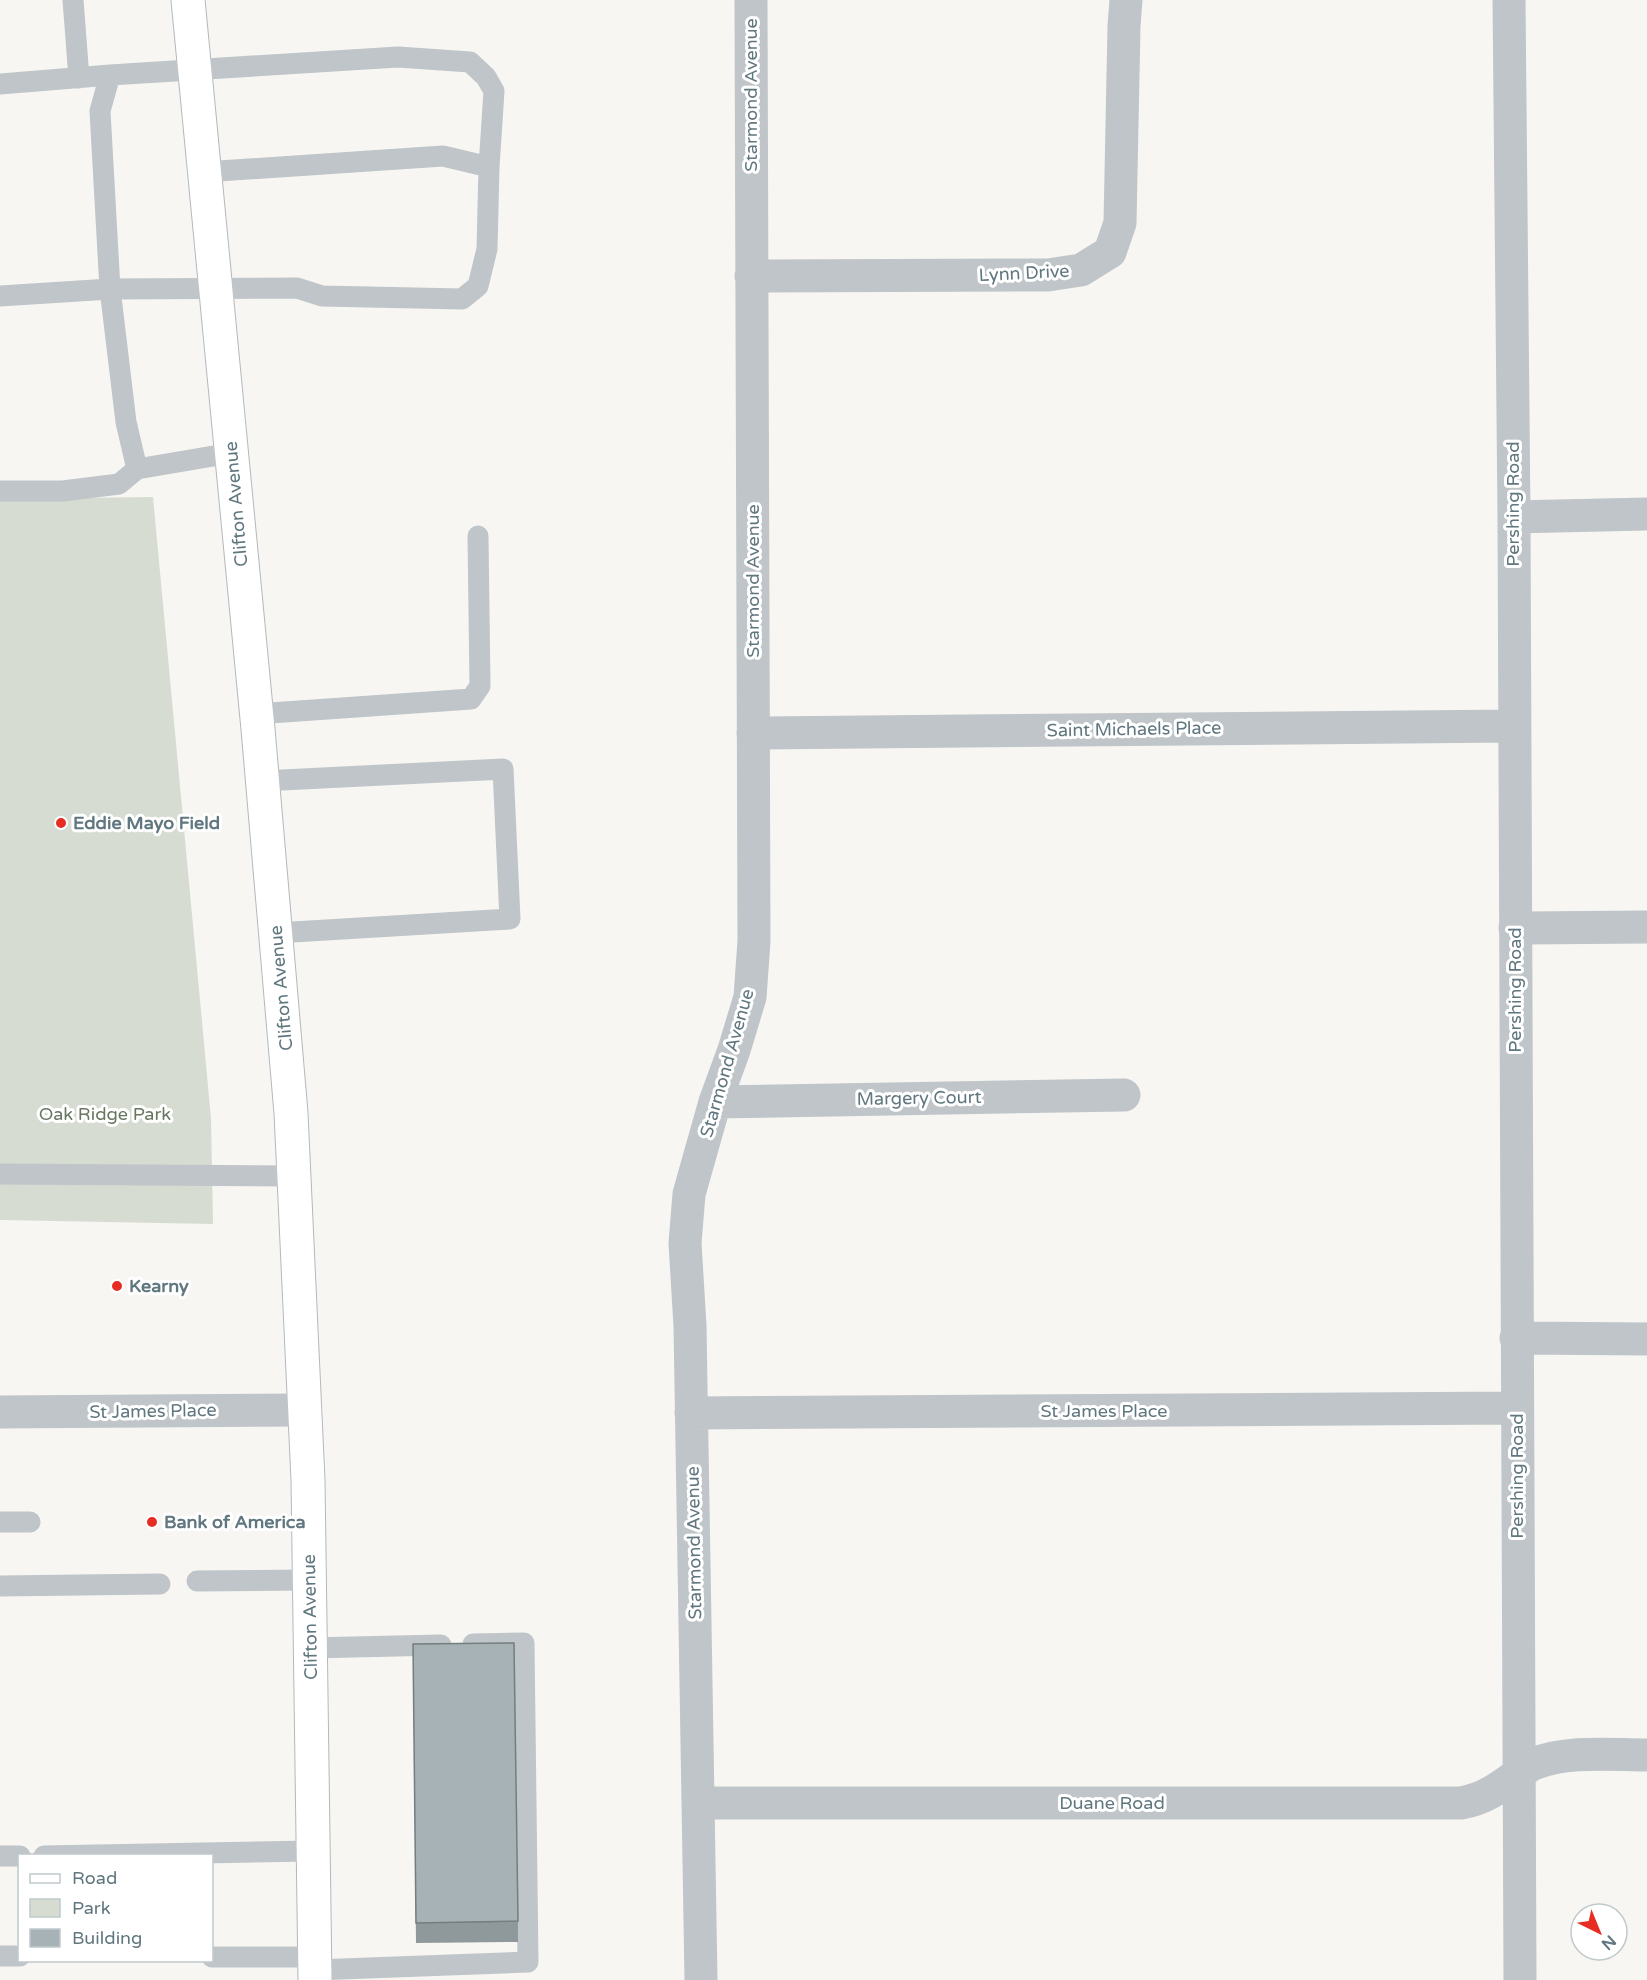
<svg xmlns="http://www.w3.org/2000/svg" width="1647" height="1980" viewBox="0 0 1647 1980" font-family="'Varela Round',sans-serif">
<rect width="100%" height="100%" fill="#f7f6f3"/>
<path fill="#d7dcd2" d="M153,497l58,621 2,106 -213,-4v-721z"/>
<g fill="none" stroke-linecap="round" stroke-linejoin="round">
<defs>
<path id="secondary" d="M188,0l70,729 33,384 17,367 7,500"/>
</defs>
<use href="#secondary" stroke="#b2b9bc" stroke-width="35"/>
<path stroke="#bfc5c8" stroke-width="21" d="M73,0l6,78
M0,84l110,-9
M0,296l110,-7 187,-1 25,8 140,3 16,-13 9,-37 2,-82 -46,-11 -239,16
M231,453l-94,16 -11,-47 -16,-133 -10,-178 10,-36 288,-18 72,5 16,15 8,14 -5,76
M0,491h63l56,-7 18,-15
M256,714l215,-15 9,-13 -2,-150
M262,781l241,-12 7,150 -234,14
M0,1174l295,2
M0,1522h30
M197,1581l113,-1
M0,1586l160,-2
M310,1648l131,-3
M0,1856h20
M44,1856l269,-5
M0,1956h20
M212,1957h103
M314,1970l214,-8 -4,-319 -51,1"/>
<path stroke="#bfc5c8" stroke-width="33" d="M1509,0l5,517 6,1463
M751,276l297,-1 33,-5 29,-18 10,-29 4,-197 2,-26
M1514,517l133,-3
M753,733l761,-7
M1515,928l132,-1
M715,1102l409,-7
M1516,1338l131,1
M0,1412l305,-2
M691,1413l825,-5
M698,1803h763c23,-4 38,-15 57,-29 5,-3 9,-7 15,-10 36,-14 77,-9 114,-9
M701,1980l-11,-654 -5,-83 4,-49 26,-92 19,-52 16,-53 4,-56 -3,-941"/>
<use href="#secondary" stroke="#fff" stroke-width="33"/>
</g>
<path fill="#8f999c" d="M413,1644l105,277v21l-102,1z"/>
<path fill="#a6b2b5" stroke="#747d7f" stroke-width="1.5" d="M514,1643l4,278 -102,2 -3,-279z"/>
<g fill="#e72d23" stroke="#fff" stroke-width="2">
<circle cx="61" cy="823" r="6"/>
<circle cx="117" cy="1286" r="6"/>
<circle cx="152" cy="1522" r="6"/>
</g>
<g text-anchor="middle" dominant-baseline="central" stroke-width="6" stroke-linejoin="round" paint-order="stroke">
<g font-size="18" fill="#61777f" stroke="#fff">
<text transform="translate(751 95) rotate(-90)">Starmond Avenue</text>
<text transform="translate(1024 273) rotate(-3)">Lynn Drive</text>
<text transform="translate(236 504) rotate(-95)">Clifton Avenue</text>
<text transform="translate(1513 504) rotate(-90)">Pershing Road</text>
<text transform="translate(753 581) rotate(-90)">Starmond Avenue</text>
<text transform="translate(1134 729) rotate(-1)">Saint Michaels Place</text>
<text transform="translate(281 988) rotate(-95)">Clifton Avenue</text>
<text transform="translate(1515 990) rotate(-90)">Pershing Road</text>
<text transform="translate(727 1063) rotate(-74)">Starmond Avenue</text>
<text transform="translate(919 1098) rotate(-1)">Margery Court</text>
<text transform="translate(153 1411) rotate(-1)">St James Place</text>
<text x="1104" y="1411">St James Place</text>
<text transform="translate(1517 1476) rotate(-90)">Pershing Road</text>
<text transform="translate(694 1543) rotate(-91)">Starmond Avenue</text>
<text transform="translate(310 1617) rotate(-91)">Clifton Avenue</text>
<text x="1112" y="1803">Duane Road</text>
</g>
<g font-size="18" font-weight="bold" fill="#61777f" stroke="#fff" text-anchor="start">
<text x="73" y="823">Eddie Mayo Field</text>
<text x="129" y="1286">Kearny</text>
<text x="164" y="1522">Bank of America</text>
</g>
<g font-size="18" fill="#687760" stroke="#fff">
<text x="105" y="1114">Oak Ridge Park</text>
</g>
</g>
<rect x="18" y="1854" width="195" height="108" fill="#ffffff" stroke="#c0c9cc" stroke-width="1.5"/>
<rect x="30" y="1874" width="30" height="9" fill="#ffffff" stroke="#c0c9cc" stroke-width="1.5"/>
<text x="72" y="1884" font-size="18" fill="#61777f">Road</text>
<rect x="30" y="1899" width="30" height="18" fill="#d7dcd2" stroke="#c0c9cc" stroke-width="1.5"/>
<text x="72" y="1914" font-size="18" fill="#61777f">Park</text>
<rect x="30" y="1929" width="30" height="18" fill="#a6b2b5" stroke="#c0c9cc" stroke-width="1.5"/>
<text x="72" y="1944" font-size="18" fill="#61777f">Building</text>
<g transform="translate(1599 1932) rotate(137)"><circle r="28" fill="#ffffff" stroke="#c0c9cc" stroke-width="1.5"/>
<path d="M0-4.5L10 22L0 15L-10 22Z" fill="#e72d23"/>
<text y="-9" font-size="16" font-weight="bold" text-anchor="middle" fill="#61777f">N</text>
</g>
</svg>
